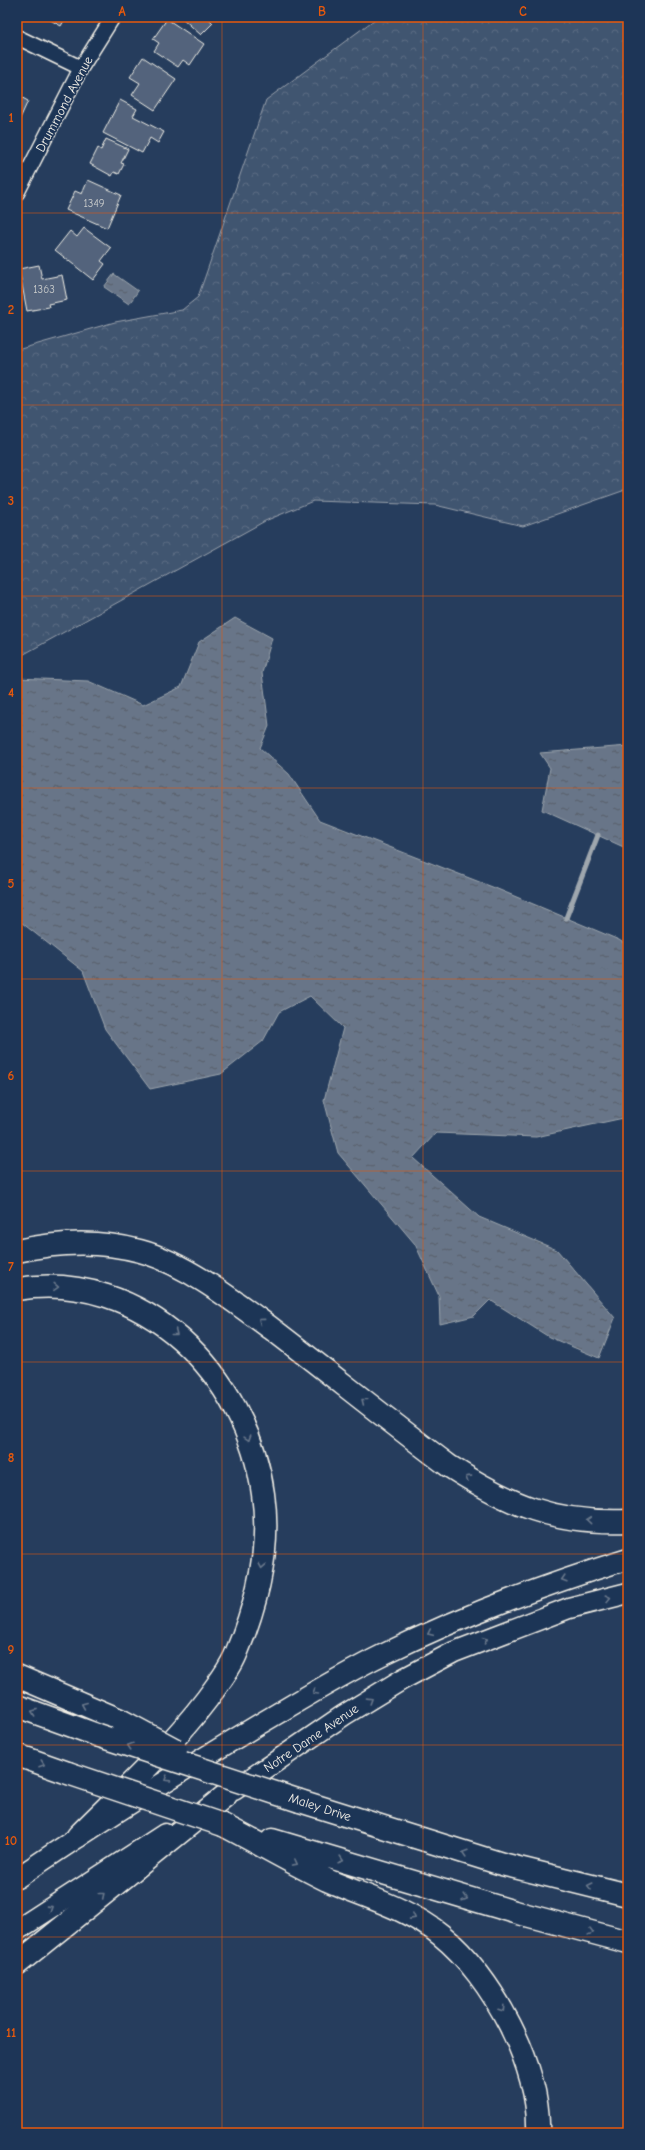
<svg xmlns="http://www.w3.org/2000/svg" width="645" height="2150" viewBox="0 0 645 2150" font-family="'Comic Neue',sans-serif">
<defs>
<pattern id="forest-crowns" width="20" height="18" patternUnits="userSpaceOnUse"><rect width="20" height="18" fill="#40546f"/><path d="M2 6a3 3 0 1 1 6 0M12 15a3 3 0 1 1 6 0" fill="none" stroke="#5c6d84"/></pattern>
<pattern id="water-ripples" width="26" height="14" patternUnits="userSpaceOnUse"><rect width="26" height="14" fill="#677588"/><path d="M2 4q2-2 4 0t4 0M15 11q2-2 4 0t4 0" fill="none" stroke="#585e67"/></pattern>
</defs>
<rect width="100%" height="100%" fill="#263d5d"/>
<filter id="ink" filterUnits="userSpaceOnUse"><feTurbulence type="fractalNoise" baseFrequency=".025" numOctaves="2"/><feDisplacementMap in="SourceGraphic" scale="8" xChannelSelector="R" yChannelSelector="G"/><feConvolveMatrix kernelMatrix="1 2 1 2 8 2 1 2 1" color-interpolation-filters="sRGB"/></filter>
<g filter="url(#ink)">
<path fill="url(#forest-crowns)" stroke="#9aa2ac" d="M378,17h250v472l-105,37 -88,-21 -122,-4 -48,20 -248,137v-308l98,-28 67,-12 16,-13 68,-197z"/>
<path fill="url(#water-ripples)" stroke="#9fa7ae" d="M114,274l24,17 -9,13 -25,-17z
M235,618l37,20 -10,35 7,53 -9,22 29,26 31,46 175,68 124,52 9,6v171l-92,20 -100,-4 -23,25 66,59 78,33 58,68 -16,40 -50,-21 -59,-37 -16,16 -34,8 -1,-28 -24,-52 -77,-91 -14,-53 19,-72 -33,-32 -31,16 -16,29 -42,33 -71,15 -45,-60 -22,-58 -66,-52v-241l71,3 55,24 38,-18 18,-45z
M628,746v103l-86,-39 8,-42 -10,-15z"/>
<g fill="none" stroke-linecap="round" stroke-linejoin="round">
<path stroke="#9fa7ae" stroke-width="5" d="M566,918l32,-83"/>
</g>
<path fill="#52647b" stroke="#f4f1e8" d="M45,17h21l-5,9z
M181,17h26l6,6 -12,12z
M167,19l37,25 -14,21 -7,-5 -5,7 -24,-16 5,-8 -6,-4z
M143,57l33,22 -21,31 -23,-15 8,-12 -10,-6z
M17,95l11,6 -10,22h-1z
M120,100l17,9 -4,7 31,16 -6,11 -8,-5 -8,15 -39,-20z
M106,139l22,10 -7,14 3,1 -5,10 -5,-2 -2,4 -22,-12 8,-16 3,2z
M88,180l33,15 -14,33 -41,-18 9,-19 7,3z
M84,228l27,20 -10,13 4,3 -12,16 -38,-30 15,-19 7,6z
M39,265l3,14 20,-4 5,25 -19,4 1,3 -22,4 -8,-42z"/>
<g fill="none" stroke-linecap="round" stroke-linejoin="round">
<defs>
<path id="street" d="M17,37l64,31
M17,193l64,-125 32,-51"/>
<path id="secondary" d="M234,1790l110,-75 59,-36 51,-27 115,-44 59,-15
M17,1878c79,-54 159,-104 241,-153 41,-24 81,-49 124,-70 79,-39 162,-70 246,-96
M17,1930l148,-96"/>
<path id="highway" d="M17,1251c40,-9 82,-11 123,0 45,12 94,50 132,78 59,45 117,92 177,137 61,39 105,58 179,55
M17,1289c126,-20 230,86 246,205 8,54 -6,110 -27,160 -7,17 -19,31 -29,45 -38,50 -85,93 -129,137
M17,1676l103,44
M17,1706l80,29
M17,1755l51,18
M300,1801l202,63 126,31
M223,1825c35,18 69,38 104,55 38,17 81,28 114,55 51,41 100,132 97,198
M272,1840l243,72 113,30
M17,1964l209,-169"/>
</defs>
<use href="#street" stroke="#f4f1e8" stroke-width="17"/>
<use href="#secondary" stroke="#f4f1e8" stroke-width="23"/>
<use href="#highway" stroke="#f4f1e8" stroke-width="25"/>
<use href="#street" stroke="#1d3557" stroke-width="14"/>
<use href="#secondary" stroke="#1d3557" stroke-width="20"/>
<use href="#highway" stroke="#1d3557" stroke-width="22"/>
<defs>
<path id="highway-bridge" d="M120,1720l56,30
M97,1735l203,66
M68,1773l155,52"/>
</defs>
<use href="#highway-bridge" stroke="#f4f1e8" stroke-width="25" stroke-linecap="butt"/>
<use href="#highway-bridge" stroke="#1d3557" stroke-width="22"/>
</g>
<defs><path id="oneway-chevron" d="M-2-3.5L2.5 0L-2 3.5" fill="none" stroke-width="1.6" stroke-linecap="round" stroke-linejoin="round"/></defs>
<g stroke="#68778a">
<use href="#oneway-chevron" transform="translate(56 1287) rotate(3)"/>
<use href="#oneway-chevron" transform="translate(261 1321) rotate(-143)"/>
<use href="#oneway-chevron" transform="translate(175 1333) rotate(38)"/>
<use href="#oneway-chevron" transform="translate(364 1401) rotate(-142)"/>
<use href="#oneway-chevron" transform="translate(248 1438) rotate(72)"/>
<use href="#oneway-chevron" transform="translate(468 1478) rotate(-147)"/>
<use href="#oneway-chevron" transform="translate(589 1520) rotate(-175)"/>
<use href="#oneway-chevron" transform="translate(262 1566) rotate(100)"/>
<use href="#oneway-chevron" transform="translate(564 1579) rotate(163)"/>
<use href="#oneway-chevron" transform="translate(608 1598) rotate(-14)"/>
<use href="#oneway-chevron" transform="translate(430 1633) rotate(155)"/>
<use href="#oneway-chevron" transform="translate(485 1640) rotate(-21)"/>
<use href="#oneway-chevron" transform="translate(315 1692) rotate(149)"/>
<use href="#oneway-chevron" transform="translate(370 1700) rotate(-32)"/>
<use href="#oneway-chevron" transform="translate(84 1705) rotate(-157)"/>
<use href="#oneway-chevron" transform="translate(34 1712) rotate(-160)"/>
<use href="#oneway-chevron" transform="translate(130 1746) rotate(-162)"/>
<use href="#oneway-chevron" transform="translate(42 1764) rotate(19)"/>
<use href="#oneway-chevron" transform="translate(167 1779) rotate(148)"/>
<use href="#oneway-chevron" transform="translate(465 1853) rotate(-163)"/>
<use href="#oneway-chevron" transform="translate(341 1860) rotate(17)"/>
<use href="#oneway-chevron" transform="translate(295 1863) rotate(28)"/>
<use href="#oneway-chevron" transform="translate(590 1886) rotate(-166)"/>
<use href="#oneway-chevron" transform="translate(102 1895) rotate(-39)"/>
<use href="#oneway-chevron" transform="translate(465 1898) rotate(17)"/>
<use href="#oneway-chevron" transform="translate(50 1908) rotate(-33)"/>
<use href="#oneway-chevron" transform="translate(413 1917) rotate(28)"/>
<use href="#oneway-chevron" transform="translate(591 1932) rotate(15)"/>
<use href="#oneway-chevron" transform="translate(502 2009) rotate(57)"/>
</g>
</g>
<path fill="none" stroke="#e8590c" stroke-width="1" stroke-opacity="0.55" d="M222,17v2116M423,17v2116M17,213h611M17,405h611M17,596h611M17,788h611M17,979h611M17,1171h611M17,1362h611M17,1554h611M17,1745h611M17,1937h611"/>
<g text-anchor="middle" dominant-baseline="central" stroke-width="3.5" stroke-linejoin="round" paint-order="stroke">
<g font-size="11" fill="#cccecd">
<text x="94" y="203">1349</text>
<text x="44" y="289">1363</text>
</g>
<g font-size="13" fill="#f4f1e8" stroke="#1d3557">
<text transform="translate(64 104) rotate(-62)">Drummond Avenue</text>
<text transform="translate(311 1738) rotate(-34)">Notre Dame Avenue</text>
<text transform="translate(320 1807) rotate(18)">Maley Drive</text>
</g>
</g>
<rect width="645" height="2150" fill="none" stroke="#1d3557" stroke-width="44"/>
<rect x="22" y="22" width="601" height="2106" fill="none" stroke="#e8590c" stroke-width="1.5"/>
<g font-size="13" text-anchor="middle" font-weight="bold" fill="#e8590c">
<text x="122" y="16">A</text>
<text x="322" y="16">B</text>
<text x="523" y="16">C</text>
<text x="11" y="122">1</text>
<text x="11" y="314">2</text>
<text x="11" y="505">3</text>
<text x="11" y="697">4</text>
<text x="11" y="888">5</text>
<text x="11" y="1080">6</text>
<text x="11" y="1271">7</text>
<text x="11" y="1462">8</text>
<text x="11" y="1654">9</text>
<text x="11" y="1845">10</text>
<text x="11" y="2037">11</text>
</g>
</svg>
